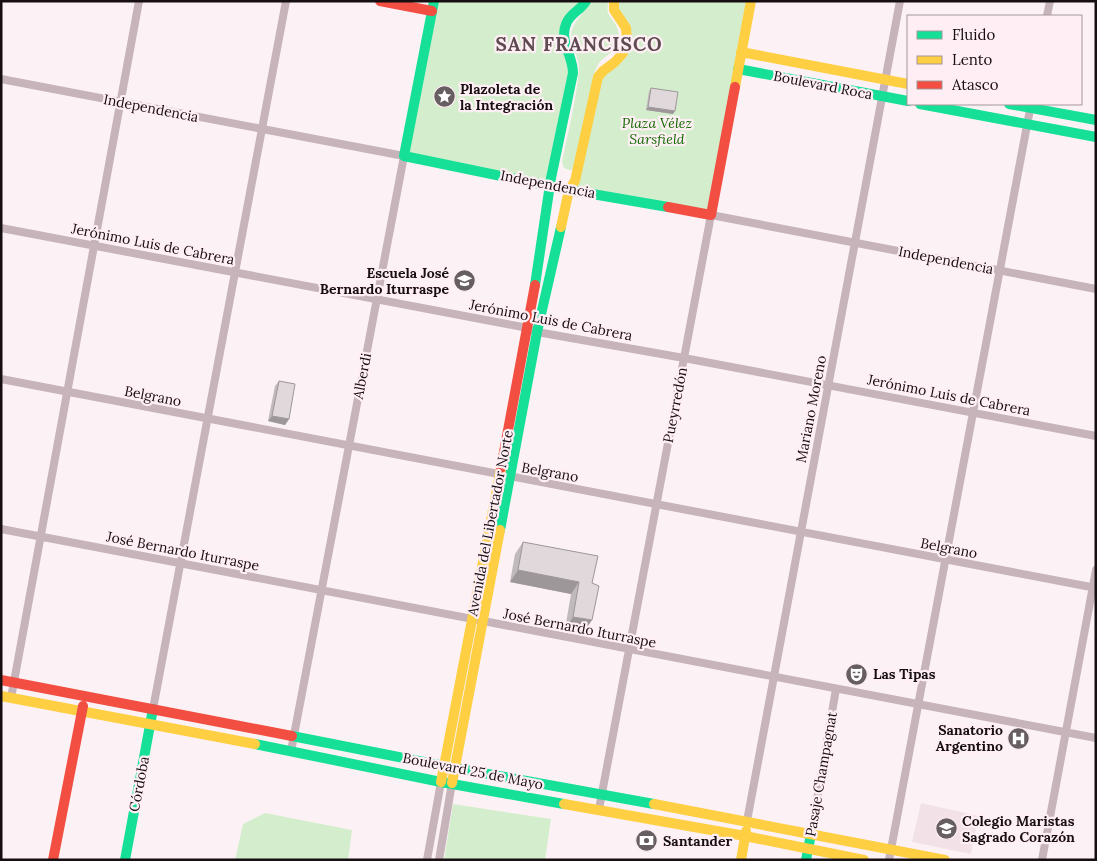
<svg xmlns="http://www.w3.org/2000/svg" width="1097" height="861" viewBox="0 0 1097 861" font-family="Lora,serif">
<rect width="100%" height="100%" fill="#fcf2f5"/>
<path fill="#f2e2e8" d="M921,803l58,13 -8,38 -59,-12z"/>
<path fill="#d4eecd" d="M434,1h152l-20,22 5,35 -20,128 -147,-30z
M591,1h17c0,4 -1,9 0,12 3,7 9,11 10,18 5,19 -10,21 -19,32 -2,3 -4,8 -5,12l-20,94 -4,1 -6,-2 -2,-6c6,-30 14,-61 17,-92 1,-14 -11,-26 -7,-40 3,-11 14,-18 19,-29z
M614,1h137l-40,214 -132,-24 -4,-10 23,-104 29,-34z
M453,804l98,15 -6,41h-101z
M265,813l87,17 -4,30h-113l8,-36z"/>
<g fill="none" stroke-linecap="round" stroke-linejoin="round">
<path stroke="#c7b4bb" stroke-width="8" d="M1047,16l3,-15
M1,79l403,77 -113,595
M1,228l527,100 9,4 147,26 412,78
M1,379l1095,209
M1,529l1095,209
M11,698l128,-697
M153,709l133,-708
M599,809l112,-594 385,74
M747,821l153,-820
M811,834l25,-145
M427,860l14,-78
M439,860l13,-77
M889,860l142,-756
M1042,860l54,-290"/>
<path stroke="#16e098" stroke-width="10" d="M434,1l-30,155 165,34 99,17
M738,69l170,32
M920,104l176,33
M1009,104l87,16
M535,285l16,-107 22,-105c0,-18 -15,-33 -6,-51 4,-9 14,-12 19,-21
M500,530l37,-198 24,-105
M292,736l152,30 210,38
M255,744l186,38 123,22
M125,860l28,-151
M806,860l5,-26"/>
<path stroke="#ffcf43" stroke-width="10" d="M741,52l167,32
M735,87l16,-86
M561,227l8,-37 6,-9 23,-104 5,-6 12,-9 8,-9 4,-12 -1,-13 -12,-18v-9
M1,696l254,48
M441,782l60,-314
M452,783l48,-253
M564,804l181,32 119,24
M654,804l291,56
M741,860l5,-29"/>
<path stroke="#f24e42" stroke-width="10" d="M380,1l52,10
M668,207l43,8 24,-128
M501,468l34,-183
M1,680l291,56
M53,860l30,-154"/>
</g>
<path fill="#c1babc" d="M651,88l22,26 -27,-4 3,-19z
M279,381l10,38 -4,6 -17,-4 7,-35z
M523,542l69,41 -8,49 -19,-3 6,-35 -61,-12 5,-28z"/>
<path fill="#9d9799" d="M648,107l27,4 -2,3 -27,-4z
M272,416l17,3 -4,6 -17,-4z
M518,570l61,12 -8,12 -61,-12z
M573,617l19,3 -8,12 -19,-3z"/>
<path fill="#e0d8db" stroke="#9d9799" d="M651,88l27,4 -3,19 -27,-4z
M279,381l16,3 -6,35 -17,-3z
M523,542l75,14 -6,27 7,3 -7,34 -19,-3 6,-35 -61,-12z"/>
<defs>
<symbol id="sight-disc" viewBox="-11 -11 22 22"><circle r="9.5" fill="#665e61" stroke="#ffeff4"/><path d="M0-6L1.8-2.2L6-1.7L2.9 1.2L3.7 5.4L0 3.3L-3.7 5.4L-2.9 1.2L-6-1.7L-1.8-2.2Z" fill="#fff"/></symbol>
<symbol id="school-disc" viewBox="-11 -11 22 22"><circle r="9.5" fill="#665e61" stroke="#ffeff4"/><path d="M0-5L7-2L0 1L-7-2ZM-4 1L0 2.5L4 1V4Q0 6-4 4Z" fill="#fff"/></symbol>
<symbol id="theatre-disc" viewBox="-11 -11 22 22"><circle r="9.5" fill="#665e61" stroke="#ffeff4"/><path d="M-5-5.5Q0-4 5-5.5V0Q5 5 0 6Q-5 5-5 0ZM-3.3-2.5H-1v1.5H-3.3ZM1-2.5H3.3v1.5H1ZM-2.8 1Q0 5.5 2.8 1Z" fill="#fff"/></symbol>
<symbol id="hospital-disc" viewBox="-11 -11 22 22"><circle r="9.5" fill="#665e61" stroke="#ffeff4"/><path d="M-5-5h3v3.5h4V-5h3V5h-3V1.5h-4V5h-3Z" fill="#fff"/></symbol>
<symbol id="bank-disc" viewBox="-11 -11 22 22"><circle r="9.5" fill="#665e61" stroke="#ffeff4"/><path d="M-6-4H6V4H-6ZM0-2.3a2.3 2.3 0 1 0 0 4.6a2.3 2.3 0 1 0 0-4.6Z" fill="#fff"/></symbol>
</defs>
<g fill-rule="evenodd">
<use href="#sight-disc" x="432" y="84" width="25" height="25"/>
<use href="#school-disc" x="452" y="268" width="25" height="25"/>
<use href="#theatre-disc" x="844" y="662" width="25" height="25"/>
<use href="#hospital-disc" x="1006" y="726" width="25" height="25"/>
<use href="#school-disc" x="934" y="816" width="25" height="25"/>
<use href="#bank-disc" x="634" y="828" width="25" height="25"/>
</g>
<g text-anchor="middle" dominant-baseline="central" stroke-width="4.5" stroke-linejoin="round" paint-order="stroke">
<g font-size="14" fill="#160e11" stroke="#ffeff4">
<text transform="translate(823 85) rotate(11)">Boulevard Roca</text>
<text transform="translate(151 108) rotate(11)">Independencia</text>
<text transform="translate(548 184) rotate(11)">Independencia</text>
<text transform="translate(153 244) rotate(11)">Jerónimo Luis de Cabrera</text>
<text transform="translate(946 260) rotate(11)">Independencia</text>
<text transform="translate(551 320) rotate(11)">Jerónimo Luis de Cabrera</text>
<text transform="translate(362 376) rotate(-79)">Alberdi</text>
<text transform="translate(949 395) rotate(11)">Jerónimo Luis de Cabrera</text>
<text transform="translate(153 396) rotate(11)">Belgrano</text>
<text transform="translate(675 405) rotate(-79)">Pueyrredón</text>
<text transform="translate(811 409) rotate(-79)">Mariano Moreno</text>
<text transform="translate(550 472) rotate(10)">Belgrano</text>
<text transform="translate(490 523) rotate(-79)">Avenida del Libertador Norte</text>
<text transform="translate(949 548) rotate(11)">Belgrano</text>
<text transform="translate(183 551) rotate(11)">José Bernardo Iturraspe</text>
<text transform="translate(580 628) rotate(11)">José Bernardo Iturraspe</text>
<text transform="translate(473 771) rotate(11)">Boulevard 25 de Mayo</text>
<text transform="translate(821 774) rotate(-80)">Pasaje Champagnat</text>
<text transform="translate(139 784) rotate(-79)">Córdoba</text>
</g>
<g font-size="14" font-weight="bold" fill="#160e11" stroke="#ffeff4" text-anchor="start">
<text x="460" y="89">Plazoleta de<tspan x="460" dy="16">la Integración</tspan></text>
<text x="449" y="273" text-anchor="end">Escuela José<tspan x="449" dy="16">Bernardo Iturraspe</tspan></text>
<text x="873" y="674">Las Tipas</text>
<text x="1003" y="730" text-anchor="end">Sanatorio<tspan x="1003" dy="16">Argentino</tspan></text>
<text x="962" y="821">Colegio Maristas<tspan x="962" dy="16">Sagrado Corazón</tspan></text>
<text x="663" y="841">Santander</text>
</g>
<g font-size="14" font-style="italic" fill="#116900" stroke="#ffeff4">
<text x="657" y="123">Plaza Vélez<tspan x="657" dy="16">Sarsfield</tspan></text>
</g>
<g font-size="19" font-weight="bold" letter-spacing="1" fill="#5e4a51" stroke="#ffeff4">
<text x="579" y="44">SAN FRANCISCO</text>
</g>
</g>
<rect width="1097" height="861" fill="none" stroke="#160e11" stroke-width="5"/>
<rect x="907" y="15" width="175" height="90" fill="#ffeff4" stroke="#a29599"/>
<rect x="917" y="31" width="25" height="8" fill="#16e098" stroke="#a29599"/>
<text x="952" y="40" font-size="15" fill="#160e11">Fluido</text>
<rect x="917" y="56" width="25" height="8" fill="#ffcf43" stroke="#a29599"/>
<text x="952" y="65" font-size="15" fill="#160e11">Lento</text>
<rect x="917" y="81" width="25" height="8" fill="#f24e42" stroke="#a29599"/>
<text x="952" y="90" font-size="15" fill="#160e11">Atasco</text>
</svg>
